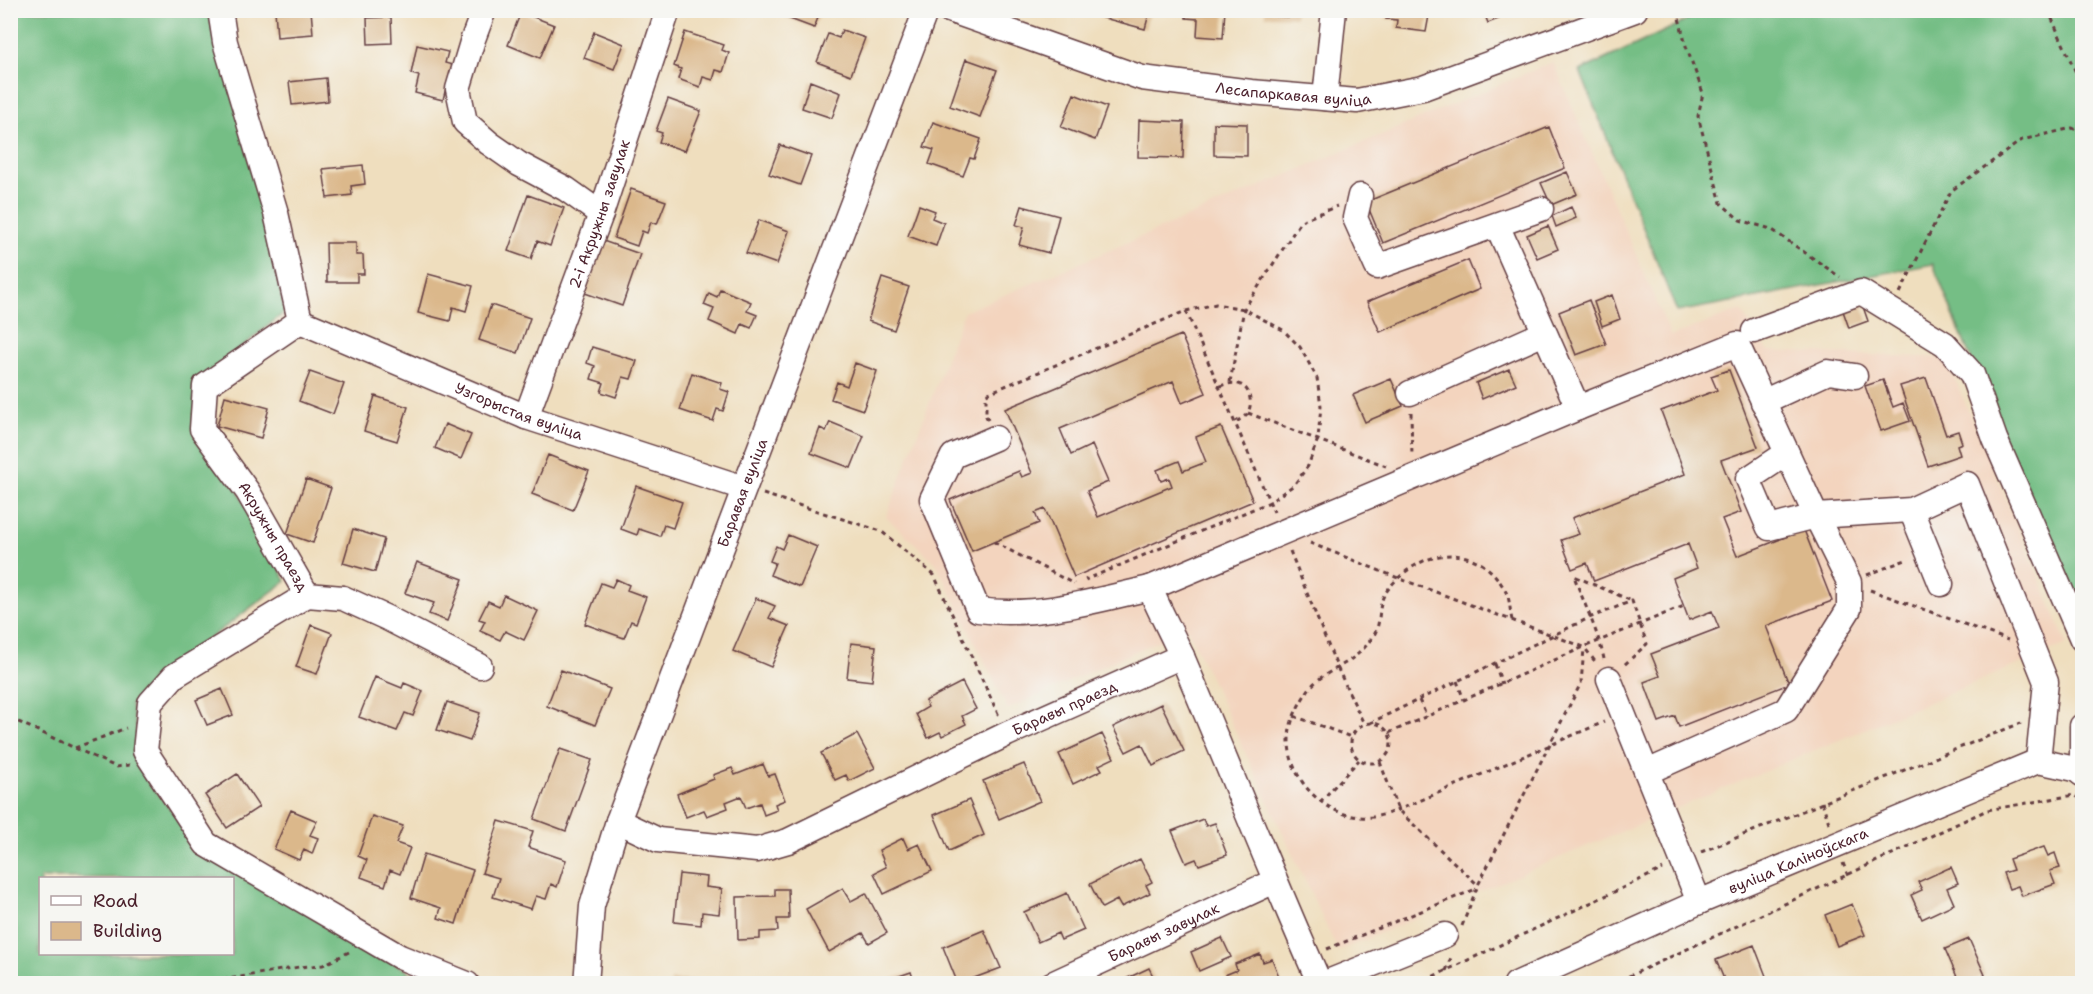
<svg xmlns="http://www.w3.org/2000/svg" width="2093" height="994" viewBox="0 0 2093 994" font-family="'Shantell Sans',sans-serif">
<rect width="100%" height="100%" fill="#f6f6f2"/>
<filter id="ink" filterUnits="userSpaceOnUse"><feTurbulence type="fractalNoise" baseFrequency=".0167" numOctaves="2"/><feDisplacementMap in="SourceGraphic" scale="12" xChannelSelector="R" yChannelSelector="G"/><feConvolveMatrix kernelMatrix="1 2 1 2 8 2 1 2 1" color-interpolation-filters="sRGB"/></filter>
<filter id="wash" filterUnits="userSpaceOnUse"><feTurbulence type="fractalNoise" baseFrequency=".008" numOctaves="4" result="noise"/><feDisplacementMap in="SourceGraphic" scale="24" xChannelSelector="R" yChannelSelector="G"/><feGaussianBlur stdDeviation="1.35" result="paint"/><feColorMatrix in="noise" values="0 0 0 0 0 0 0 0 0 0 0 0 0 0 0 0 0 1.4 0 .05"/><feComposite in="paint" operator="in"/></filter>
<g filter="url(#wash)">
<rect width="100%" height="100%" fill="#efdebe"/>
<path fill="#f3d4be" d="M1553,62l118,274 70,-26 26,41 179,7 121,286 -729,307 -151,-323 -179,81 -72,-146 -50,-46 78,-205z"/>
<path fill="#75be85" stroke="#606e58" stroke-width="1.5" fill-rule="evenodd" d="M11,11h197l31,107 46,194 -87,71 31,91 57,107 -129,97 -26,27 17,78 51,58 228,142h-416zM40,878h192v76h-192z
M1686,11h396v627l-149,-374 -256,48 -97,-241 108,-51z"/>
<g id="blocks">
<path fill="#dbb88b" d="M275,10h36l2,24 -36,3z
M442,10h28l-2,8z
M784,10h37l-7,18 -32,-12z
M1102,10h48l-5,19 -45,-12z
M1186,10h39l-2,28 -26,-2 1,-17 -12,-1z
M1265,10h30v7l-30,-1z
M1387,10h43l-4,22 -30,-4 1,-8 -11,-1z
M1483,10h18l2,7 -15,6z
M521,12l33,13 -14,33 -32,-13z
M391,17l1,26 -24,1 -1,-26z
M842,30l23,8 -14,37 -34,-13 11,-28 11,4z
M594,32l30,12 -10,25 -30,-11z
M685,32l39,13 -2,5 7,3 -6,19 -7,-2 -3,10 -10,-3 -3,10 -22,-8 3,-10 -7,-3z
M417,45l31,7 -3,11 11,3 -4,18 -5,-1 -4,17 -28,-7 4,-17 -8,-2z
M966,59l31,11 -17,47 -30,-11z
M326,78l2,23 -36,4 -3,-23z
M810,81l31,12 -9,25 -30,-10z
M1074,94l33,13 -12,33 -34,-13z
M668,99l33,12 -16,40 -26,-9 3,-9 -6,-2z
M1139,120l45,2 -1,36 -45,-1z
M933,122l48,17 -7,20 -4,-1 -7,18 -34,-12 5,-14 -10,-3z
M1214,123l33,1v32l-33,-1z
M1549,127l16,41 -182,75 -17,-41z
M780,145l31,11 -11,29 -31,-11z
M363,165l2,19 -14,2 1,9 -25,3 -4,-29z
M1567,172l10,22 -26,11 -10,-22z
M631,189l35,12 -9,23 -6,-2 -4,11 -5,-2 -5,15 -23,-8z
M528,195l36,13 -14,38 -13,-5 -6,18 -23,-8z
M919,205l16,6 -3,7 12,5 -8,23 -28,-10z
M1022,206l37,10 -10,37 -30,-8 5,-18 -8,-2z
M1571,207l5,11 -20,9 -4,-11z
M759,220l30,11 -12,33 -31,-11z
M1548,226l10,23 -21,9 -10,-23z
M603,241l37,13 -18,52 -37,-13z
M326,243h30v12h7l1,19h-7v8h-30z
M1468,260l12,29 -100,43 -13,-30z
M428,274l45,12 -7,25 -13,-4 -3,14 -32,-8z
M882,278l27,9 -15,43 -26,-9z
M720,289l31,13 -4,9 10,4 -6,13 -9,-4 -4,10 -29,-13 5,-12 -10,-4 5,-12 8,4z
M1612,295l8,24 -18,7 -8,-24z
M1589,300l17,44 -30,11 -17,-43z
M1861,301l7,20 -19,7 -7,-20z
M491,305l39,13 -12,35 -39,-13z
M1181,335l25,58 -24,10 -9,-22 -113,48 11,26 21,-10 16,37 -21,9 11,26 74,-31 -3,-8 -8,3 -4,-11 22,-9 4,10 23,-9 -10,-25 25,-10 32,74 -179,76 -29,-68 -10,4 4,10 -67,28 -22,-51 69,-29 3,6 10,-4 -27,-64z
M592,347l45,14 -6,18 -8,-2 -7,20 -15,-5 3,-9 -13,-4 4,-13 -8,-3z
M855,363l22,8 -14,39 -32,-11 6,-17 10,4z
M1509,369l7,15 -34,15 -6,-16z
M1729,370l29,77 -37,13 20,52 -19,7 15,37 67,-26 28,71 -66,25 23,58 -110,43 -4,-11 -16,6 -15,-40 16,-6 -9,-22 68,-26 -7,-17 -23,9 -16,-42 24,-10 -9,-24 -94,37 -7,-18 -15,6 -11,-29 18,-6 -7,-16 113,-44 -24,-63 56,-21 -6,-14z
M310,372l34,12 -11,30 -34,-13z
M692,373l30,10 -2,6 9,3 -6,19 -6,-2 -4,12 -33,-11z
M1926,378l20,57 12,-4 4,12 -5,2 3,10 -32,11 -28,-80z
M1391,379l12,27 -38,16 -12,-27z
M1883,380l10,27 10,-4 7,18 -29,10 -16,-45z
M225,396l44,12 -8,30 -44,-12z
M375,396l33,11 -11,34 -33,-10z
M830,422l34,14 -13,32 -40,-15 9,-25 6,3z
M445,424l26,11 -10,24 -26,-11z
M548,455l41,16 -16,39 -41,-16z
M306,479l25,9 -18,55 -26,-9z
M636,486l46,16 -9,26 -9,-3 -4,11 -21,-7 -2,6 -16,-6z
M353,529l31,10 -9,33 -32,-9z
M788,535l29,12 -17,40 -30,-12 5,-12 -5,-2 6,-15 6,3z
M417,562l46,17 -16,42 -18,-7 5,-11 -29,-10z
M616,579l13,6 -2,5 19,7 -10,26 -5,-2 -7,17 -39,-14 16,-41 11,4z
M504,595l34,16 -14,29 -19,-9 -5,9 -20,-9 5,-10 -6,-2 9,-18 11,5z
M756,598l19,8 -6,12 20,8 -18,41 -38,-16z
M311,625l21,8 -15,41 -21,-7z
M851,643l25,3 -4,35 -25,-3z
M561,670l49,19 -15,36 -48,-19z
M375,677l27,11 2,-5 19,8 -10,25 -8,-3 -8,18 -38,-14z
M962,682l14,27 -14,7 4,8 -24,12 -2,-4 -12,6 -12,-24 12,-7 -3,-6z
M222,689l11,26 -26,10 -11,-25z
M447,702l33,11 -10,28 -33,-11z
M1161,704l23,47 -31,15 -11,-22 -16,8 -13,-25z
M857,734l18,34 -26,13 -3,-6 -11,5 -14,-27z
M1102,734l12,24 -15,7 3,5 -29,14 -14,-30z
M560,749l32,11 -26,71 -32,-12z
M763,764l5,12 7,-2 10,26 -10,4 2,6 -13,5 -4,-12 -14,5 -5,-12 -15,6 2,6 -21,8 -3,-6 -18,7 -9,-23 37,-15 -1,-4 19,-7 3,7z
M1024,764l16,37 -41,18 -16,-38z
M237,774l22,33 -32,21 -22,-33z
M969,800l15,35 -35,16 -15,-36z
M291,810l26,11 -7,14 8,3 -6,16 -8,-4 -5,10 -25,-11z
M372,816l31,10 -7,17 14,5 -10,26 -10,-4 -5,16 -24,-9 6,-17 -9,-4z
M1203,819l3,7 9,-3 12,32 -28,10 -3,-6 -10,4 -14,-32z
M499,821l34,10 -5,16 38,13 -9,27 -6,-3 -5,15 -10,-3 -5,13 -38,-12 6,-19 -17,-5z
M903,838l5,11 11,-5 13,27 -48,23 -10,-21 12,-6 -7,-17z
M2044,847l4,9 7,-3 5,15 -10,3 5,13 -33,12 -4,-10 -9,3 -6,-16 10,-3 -4,-11z
M424,854l49,16 -17,54 -18,-6 3,-10 -30,-10z
M1140,859l12,23 -6,3 4,8 -29,14 -4,-7 -15,8 -12,-24z
M1951,867l7,16 -11,5 7,16 -32,15 -11,-24 11,-5 -4,-8z
M679,874l28,3 -1,10 16,2 -3,25 -17,-2 -1,13 -27,-3z
M843,888l8,13 15,-8 21,40 -18,10 -6,-10 -34,19 -23,-43z
M775,889h13l1,30h-12l1,12 -18,1v7l-22,1 -1,-43 38,-1z
M1067,893l17,37 -23,10 -3,-7 -20,9 -14,-30z
M1852,904l13,31 -28,11 -12,-31z
M984,930l17,38 -43,16 -15,-37z
M1222,938l9,19 -32,14 -8,-19z
M1969,939l16,36 -19,9h-6l-15,-35z
M1754,945l12,31 -14,5 1,3h-27l-10,-24z
M1260,954l3,8 9,-3 10,25h-53l-4,-9 12,-5 -2,-6z
M1149,968l8,16h-42z
M911,972l4,12h-36v-1z
M670,980l32,1v3h-32z"/>
</g>
</g>
<g filter="url(#ink)">
<use href="#blocks" fill-opacity="0" stroke="#633c41" stroke-width="1.5"/>
<g fill="none" stroke-linecap="round" stroke-linejoin="round">
<defs>
<g id="minor">
<path id="s1" d="M220,10l5,32 51,171 24,108 -95,65 -3,43 46,63 59,103 -133,81 -24,27 -5,48 61,93 194,113 67,27"/>
<path d="M484,10l-11,29 -15,50 7,33 24,21 30,21 47,25 35,25"/>
<path id="s2" d="M949,10l193,68 109,14 106,9 66,-13 212,-78"/>
<path d="M1325,98l9,-88"/>
<path d="M1360,196l-5,22 22,49 164,-58"/>
<path d="M1497,225l81,183"/>
<path id="s3" d="M300,321l226,96 218,71"/>
<path d="M1754,331l107,-39 84,52 27,30 23,65 87,200"/>
<path d="M1410,393l134,-60"/>
<path d="M1763,402l65,-30 27,4"/>
<path id="s4" d="M526,417l75,-203 67,-204"/>
<path d="M995,438l-42,18 -21,43 46,111c58,8 116,-9 172,-22"/>
<path d="M1911,510l30,74"/>
<path d="M307,595l36,3 44,20 93,48"/>
<path d="M1609,679l90,223"/>
<path d="M1647,772l139,-62 63,-101v-27l-33,-66 -47,12 -21,-49 39,-26"/>
<path d="M2082,774v-48"/>
<path id="s5" d="M618,821l40,19 99,10 31,-9 219,-107 175,-78"/>
<path id="s6" d="M586,984l6,-78 26,-85 308,-811"/>
<path id="s7" d="M1052,984l223,-103"/>
<path d="M1320,984c-48,-108 -91,-217 -137,-325 -10,-24 -23,-46 -33,-71l428,-180 159,-64 79,172 95,-6 56,-26 79,198 -8,79"/>
<path d="M1323,984l122,-49"/>
<path id="s8" d="M1516,984l183,-82 339,-141 37,8 7,5"/>
</g>
</defs>
<use href="#minor" stroke="#633c41" stroke-width="27"/>
<path stroke="#633c41" stroke-width="3" stroke-dasharray="4.5 4.5" stroke-linecap="butt" d="M1677,10l9,36 17,47 -5,23 23,87 19,17 31,9 69,48
M2048,10l34,76
M1900,293l51,-102 71,-51 50,-12 10,4
M1186,311l88,201
M1230,382l14,-73 57,-88 36,-15
M1220,386c13,-5 28,-4 30,13 1,5 0,10 -3,15 -3,3 -8,6 -12,9
M1411,412l1,45
M1248,413l138,53
M988,420l-2,-4v-22l200,-83 30,-7 28,5 39,21 17,17 17,31 4,28 -3,33 -10,27 -14,19 -24,17 -185,78
M763,494l118,37 53,44 65,141
M994,542l80,42
M1310,543l88,35 186,69 13,17
M1290,551l47,116 27,57
M1867,575l41,-16
M1870,590l138,50
M1512,620c-2,-8 -2,-19 -5,-26 -27,-56 -88,-47 -121,-2 -10,14 -3,32 -14,46 -4,5 -7,10 -12,14 -14,14 -39,21 -51,37 -10,15 -20,32 -20,50 -1,43 40,82 83,78 8,-1 18,-4 26,-7l206,-88
M1604,659c-6,-28 -20,-55 -30,-83l58,25
M1495,664l7,20
M1457,681l7,19
M1419,700l8,17
M1294,716l57,21
M10,718l106,49 14,-2
M1351 743a20 20 0 1 1 40 0a20 20 0 1 1-40 0Z
M1370,723l219,-105 43,-17 15,43 -23,21
M1389,733l195,-86 100,-41
M75,748l51,-20
M1380,762l18,48 80,75
M1320,802l39,-42
M1822,802l8,24
M1701,852l320,-129
M1843,863l5,13
M1462,926l16,-41 103,-202 3,-34
M1327,949l149,-60
M1446,971l6,-16
M187,984l17,-1 95,-16 24,-2 26,-13
M1417,984l246,-115
M1612,984l375,-174 88,-15 7,5"/>
<use href="#minor" stroke="#fff" stroke-width="24"/>
</g>
</g>
<g text-anchor="middle" dominant-baseline="central" stroke-width="4.5" stroke-linejoin="round" paint-order="stroke">
<g font-size="15" fill="#4a1f2b" stroke="#f6f6f2">
<text stroke="none"><textPath href="#s2" startOffset="357">Лесапаркавая вуліца</textPath></text>
<text stroke="none"><textPath href="#s4" startOffset="216">2-і Акружны завулак</textPath></text>
<text stroke="none"><textPath href="#s3" startOffset="237">Узгорыстая вуліца</textPath></text>
<text stroke="none"><textPath href="#s6" startOffset="518">Баравая вуліца</textPath></text>
<text stroke="none"><textPath href="#s1" startOffset="609">Акружны праезд</textPath></text>
<text stroke="none"><textPath href="#s5" startOffset="483">Баравы праезд</textPath></text>
<text stroke="none"><textPath href="#s8" startOffset="308">вуліца Каліноўскага</textPath></text>
<text stroke="none"><textPath href="#s7" startOffset="123">Баравы завулак</textPath></text>
</g>
</g>
<rect width="2093" height="994" fill="none" stroke="#f6f6f2" stroke-width="36"/>
<rect x="39" y="877" width="195" height="78" fill="#f6f6f2" stroke="#b1a0a2" stroke-width="1.5"/>
<rect x="51" y="896" width="30" height="9" fill="#ffffff" stroke="#b1a0a2" stroke-width="1.5"/>
<text x="93" y="907" font-size="18" fill="#4a1f2b">Road</text>
<rect x="51" y="922" width="30" height="18" fill="#dbb88b" stroke="#b1a0a2" stroke-width="1.5"/>
<text x="93" y="937" font-size="18" fill="#4a1f2b">Building</text>
</svg>
